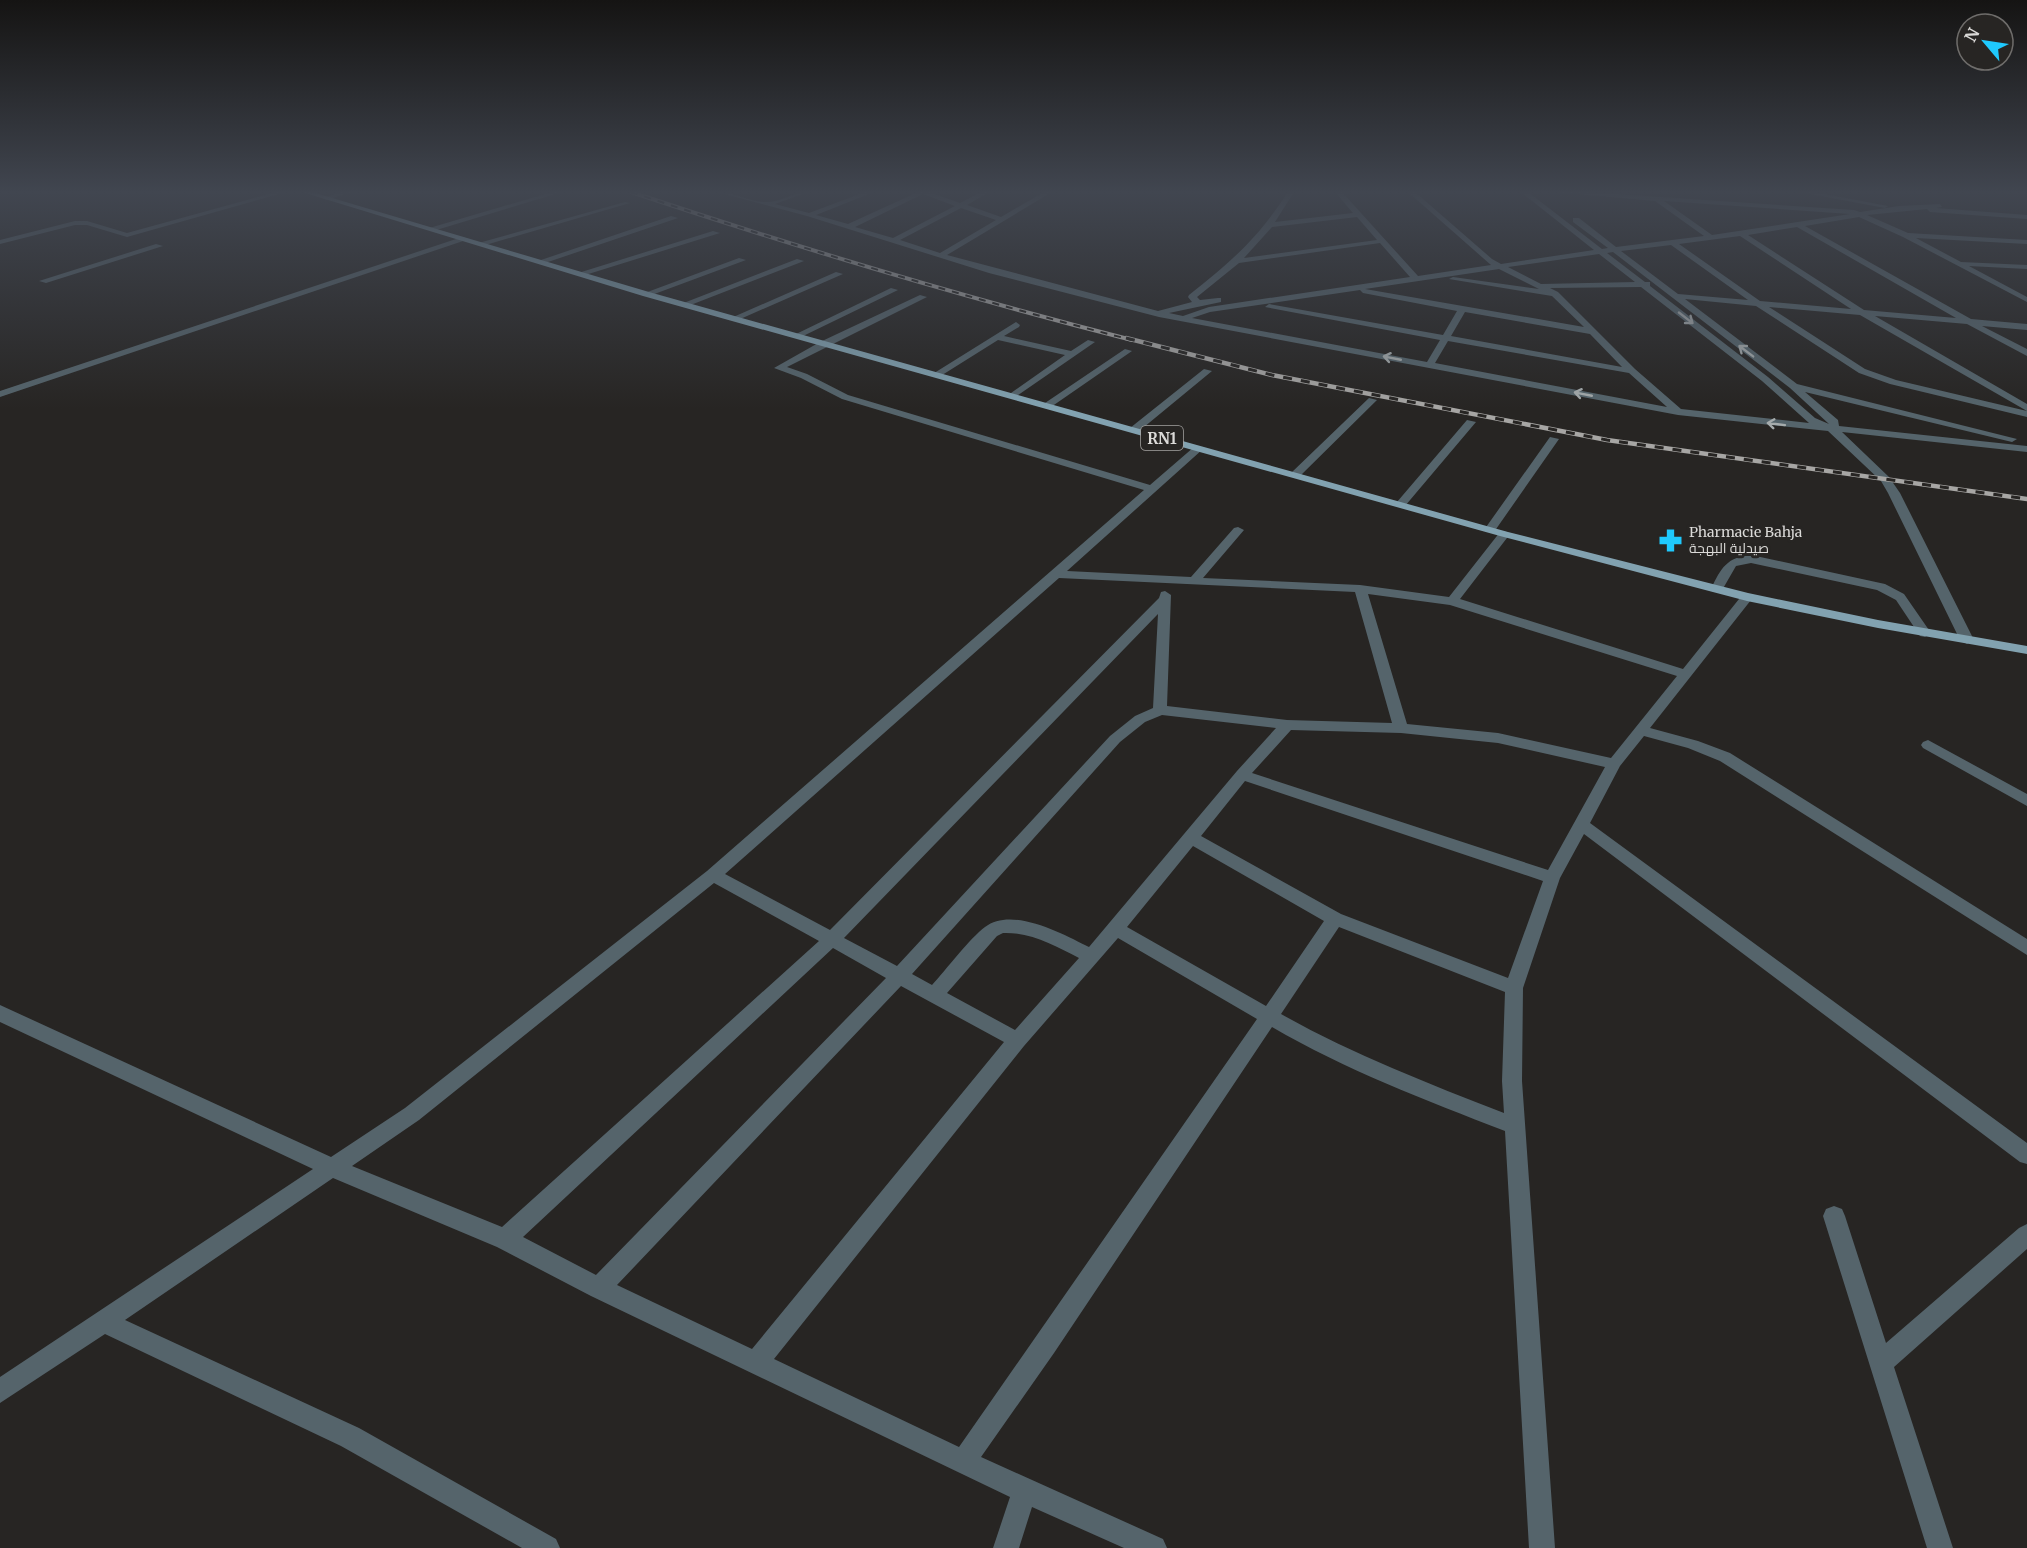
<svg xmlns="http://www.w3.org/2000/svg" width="2027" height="1548" viewBox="0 0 2027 1548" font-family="Merriweather,Cairo,serif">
<rect width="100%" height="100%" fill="#272523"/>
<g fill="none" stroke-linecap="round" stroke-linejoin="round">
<path fill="#55646b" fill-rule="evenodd" d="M276,192h10l-159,45 -40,-12h-12l-75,19v-4l75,-19h12l40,12z
M341,192h11l-26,8 -3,-2z
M552,192h10l-129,39 -7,-2z
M717,192c17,0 35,11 50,10 14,0 27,-10 41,-10l-33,12 34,9 56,-21h9l-58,23 32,9 70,-32h11l31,11 21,-11h8l-22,13 34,12 43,-25h8l-105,63 211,56 34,-9 -4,-5 1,-2c43,-34 69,-57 99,-103h6l-19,30 78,-9 -18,-21h7l76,84 73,-11 -83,-73h7l77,67 9,5 93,-14 -73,-58h7l74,57 6,-1 -35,-26v-4h6l37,29 88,-11 -49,-35 -101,-9h32l268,18 6,2 39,-6 41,-2 2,3 -6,1 91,7v4l-97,-7 -3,-3 -60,6 41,18 119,7v4l-111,-6 45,24 66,3v4l-58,-3 58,31v5l-124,-65 -44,-20 -54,9 166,93 56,5v6l-45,-4 45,23v7l-60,-32 -92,-8 152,88v7l-167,-96 -91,-8 96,62 31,11 131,31v6l-137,-33 -31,-11 -103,-67 -71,-7 112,85 220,55 -5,3 -207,-50 33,28 1,6 188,20v6l-185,-20 47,45 11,16 74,147 -7,4 -7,-4 -72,-147 -7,-12 -53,-50 -150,-16 -519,-98 -170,-44 -182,-57zM923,194l32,12 -62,32 -38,-11zM1664,201l186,13 -138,21zM961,208l35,12 -56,33 -40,-13zM1357,217l20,23 -133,18 28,-31zM1797,227l159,91 -92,-8 -116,-75zM1740,236l111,73 -91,-8 -81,-57zM1380,243l30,34 -201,30 -26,9 -14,-3 52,-11v-4h-3l-18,2 -3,-3 42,-34zM1671,245l77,55 -70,-6 -57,-43zM1613,252l177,136 39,36 -14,-6 -47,-41 -118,-91v-4h-5l-38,-29zM1599,254l36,28 -94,2 -33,-17zM1499,269l40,20 -86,-12 -4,2 103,17 32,31 -219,-38zM1641,287l121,94 47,42 -128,-14 -46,-40 -77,-77 -8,-4zM1360,290l3,3 94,18 -14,24 -174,-31 -4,3 175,33 -13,22 -235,-44 18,-6zM1465,312l125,22 32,33 -171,-31zM1448,341l181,32 38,34 -232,-44z
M1799,192h15l74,14 -3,2z
M625,202l5,1 -148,43 -7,-2z
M671,216l7,2 -133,45 -7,-2z
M713,231l7,2 -138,43 -7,-2z
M462,237l7,2 -469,158v-6z
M156,244l7,2 -117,37 -7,-2z
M739,258l7,2 -97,36 -7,-2z
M797,259l7,2 -116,45 -7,-2z
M836,272l7,2 -105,46 -7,-2z
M891,288l7,2 -97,47 -7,-2z
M920,295l7,2 -140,70 20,7 41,21 302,90 44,-38 9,2 -136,122 124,6 43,-49 4,-1 6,3 -41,48 157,7 89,12 51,-65 4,-1 6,3 -50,65 223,70 60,-75h8l2,3 -2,3 -101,128 48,13 32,12 297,186v16l-307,-194 -32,-13 -44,-12 -24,30 -30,57 437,320v21l-7,-2 -436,-328 -24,44 -37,110 -1,93 33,467h-26l-24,-417c-80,-31 -159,-61 -233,-104l-218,326 -73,104 182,82 4,9h-43l-92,-41 -13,41h-26l17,-51 -419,-201 -94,-49 -164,-69 -208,142 234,108 197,111 4,9h-38l-181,-102 -236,-112 -105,69v-26l313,-208 -313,-147v-17l331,152 74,-49 302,-237 437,-381 -302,-91 -41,-21 -27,-10 46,-26zM1059,578l296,14 37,131 -105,-3 -120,-14 4,-111 -6,-4 -4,1 -2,6 -329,332 -105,-56zM1368,594l82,11 227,71 -66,82 -113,-25 -91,-9zM1158,614l-5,94 -18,8 -25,20 -213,230 -53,-28zM1162,715l114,13 -39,43 -148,176c-26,-13 -77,-41 -104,-20 -15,11 -39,43 -53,58l-20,-11 208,-232 25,-20zM1291,730l110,3 97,10 107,24 -57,103 -296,-97zM1245,781l298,100 -35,97 -167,-64 -140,-78zM1193,846l131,75 -58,85 -139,-79zM714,883l105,58 -317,286 -150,-61 67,-46zM1339,927l166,65 -3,89 2,32c-77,-30 -152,-59 -223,-99zM1003,933c28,-1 52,13 76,25l-64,72 -68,-37 50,-57zM1118,938l139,81 -298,428 -185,-88 250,-313zM833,948l53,30 -290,297 -73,-38zM901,986l103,56 -252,307 -135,-64z
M1016,322l4,3 -1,2 -15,9 67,15 17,-11 7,2 -81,56 -5,-3 2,-2 54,-38 -67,-15 -59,37 -8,-2z
M1125,349l7,2 -81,56h-6v-4z
M1204,369l8,2 -74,61h-8v-4z
M1369,398l8,2 -78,77h-8v-4z
M1467,420l9,2 -71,84h-8v-4z
M1550,437l9,2 -65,93h-8l-2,-2z
M1751,555l134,29 19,10 27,39 -6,4 -5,-1 -24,-36 -19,-10 -126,-27 -15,3 -15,26h-8l-2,-3c10,-21 16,-32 40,-34z
M1928,740l99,54v12l-104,-58 -2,-3 2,-3z
M1834,1206l8,3 3,7 41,127 133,-115 8,-4v25l-133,118 59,181h-26l-104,-332 3,-7z"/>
<path fill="#82a2b0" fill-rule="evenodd" d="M302,192h10l337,100 859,240 240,61 130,27 149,26v8l-149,-26 -131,-27 -247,-65 -857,-240z"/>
<defs>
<path id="rail-far1" d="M631,192c165,55 332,105 501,148"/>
<path id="rail" d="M1126,338l146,37 335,65 420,59"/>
</defs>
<use href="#rail-far1" stroke="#a7a6a4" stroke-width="4"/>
<use href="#rail" stroke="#a7a6a4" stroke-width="4.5"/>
<use href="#rail-far1" stroke="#272523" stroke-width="2" stroke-dasharray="7" stroke-linecap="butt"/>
<use href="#rail" stroke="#272523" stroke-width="3" stroke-dasharray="9" stroke-linecap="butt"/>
</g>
<defs><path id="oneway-shaft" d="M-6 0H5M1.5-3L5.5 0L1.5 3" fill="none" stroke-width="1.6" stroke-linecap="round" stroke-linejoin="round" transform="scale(1.5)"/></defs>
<g stroke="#a5abac">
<use href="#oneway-shaft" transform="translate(1686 318) rotate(38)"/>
<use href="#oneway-shaft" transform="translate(1746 351) rotate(-143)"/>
<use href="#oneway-shaft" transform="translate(1392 358) rotate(-169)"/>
<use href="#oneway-shaft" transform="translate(1583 394) rotate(-169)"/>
<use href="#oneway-shaft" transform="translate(1776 424) rotate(-173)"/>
</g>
<linearGradient id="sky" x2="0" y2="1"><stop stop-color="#151413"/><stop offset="0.47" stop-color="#414650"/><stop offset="1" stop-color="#414650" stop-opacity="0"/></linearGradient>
<rect width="2027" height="409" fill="url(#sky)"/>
<defs>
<symbol id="pharmacy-bare" viewBox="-9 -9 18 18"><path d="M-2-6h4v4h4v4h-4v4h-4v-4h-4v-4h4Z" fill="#1fc9fd" stroke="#272523" stroke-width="2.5" paint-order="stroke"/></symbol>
</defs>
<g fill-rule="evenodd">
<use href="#pharmacy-bare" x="1654" y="524" width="33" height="33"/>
</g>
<g text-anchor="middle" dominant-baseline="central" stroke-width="6" stroke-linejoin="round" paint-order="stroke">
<g font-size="14" fill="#dbdad8" stroke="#272523" text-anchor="start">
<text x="1689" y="532">Pharmacie Bahja<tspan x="1689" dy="16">صيدلية البهجة</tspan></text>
</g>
<rect fill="#272523" stroke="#a5a4a2" stroke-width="1.5" x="1141" y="426" width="42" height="24" rx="4.5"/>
<g font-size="15" font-weight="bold" fill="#dbdad8">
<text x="1162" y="438">RN1</text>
</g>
</g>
<g transform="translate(1985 42) rotate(299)"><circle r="28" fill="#272523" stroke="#6f6d6b" stroke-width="1.5"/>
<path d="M0-4.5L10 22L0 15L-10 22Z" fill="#1fc9fd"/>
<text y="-9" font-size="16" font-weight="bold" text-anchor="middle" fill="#dbdad8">N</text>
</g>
</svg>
